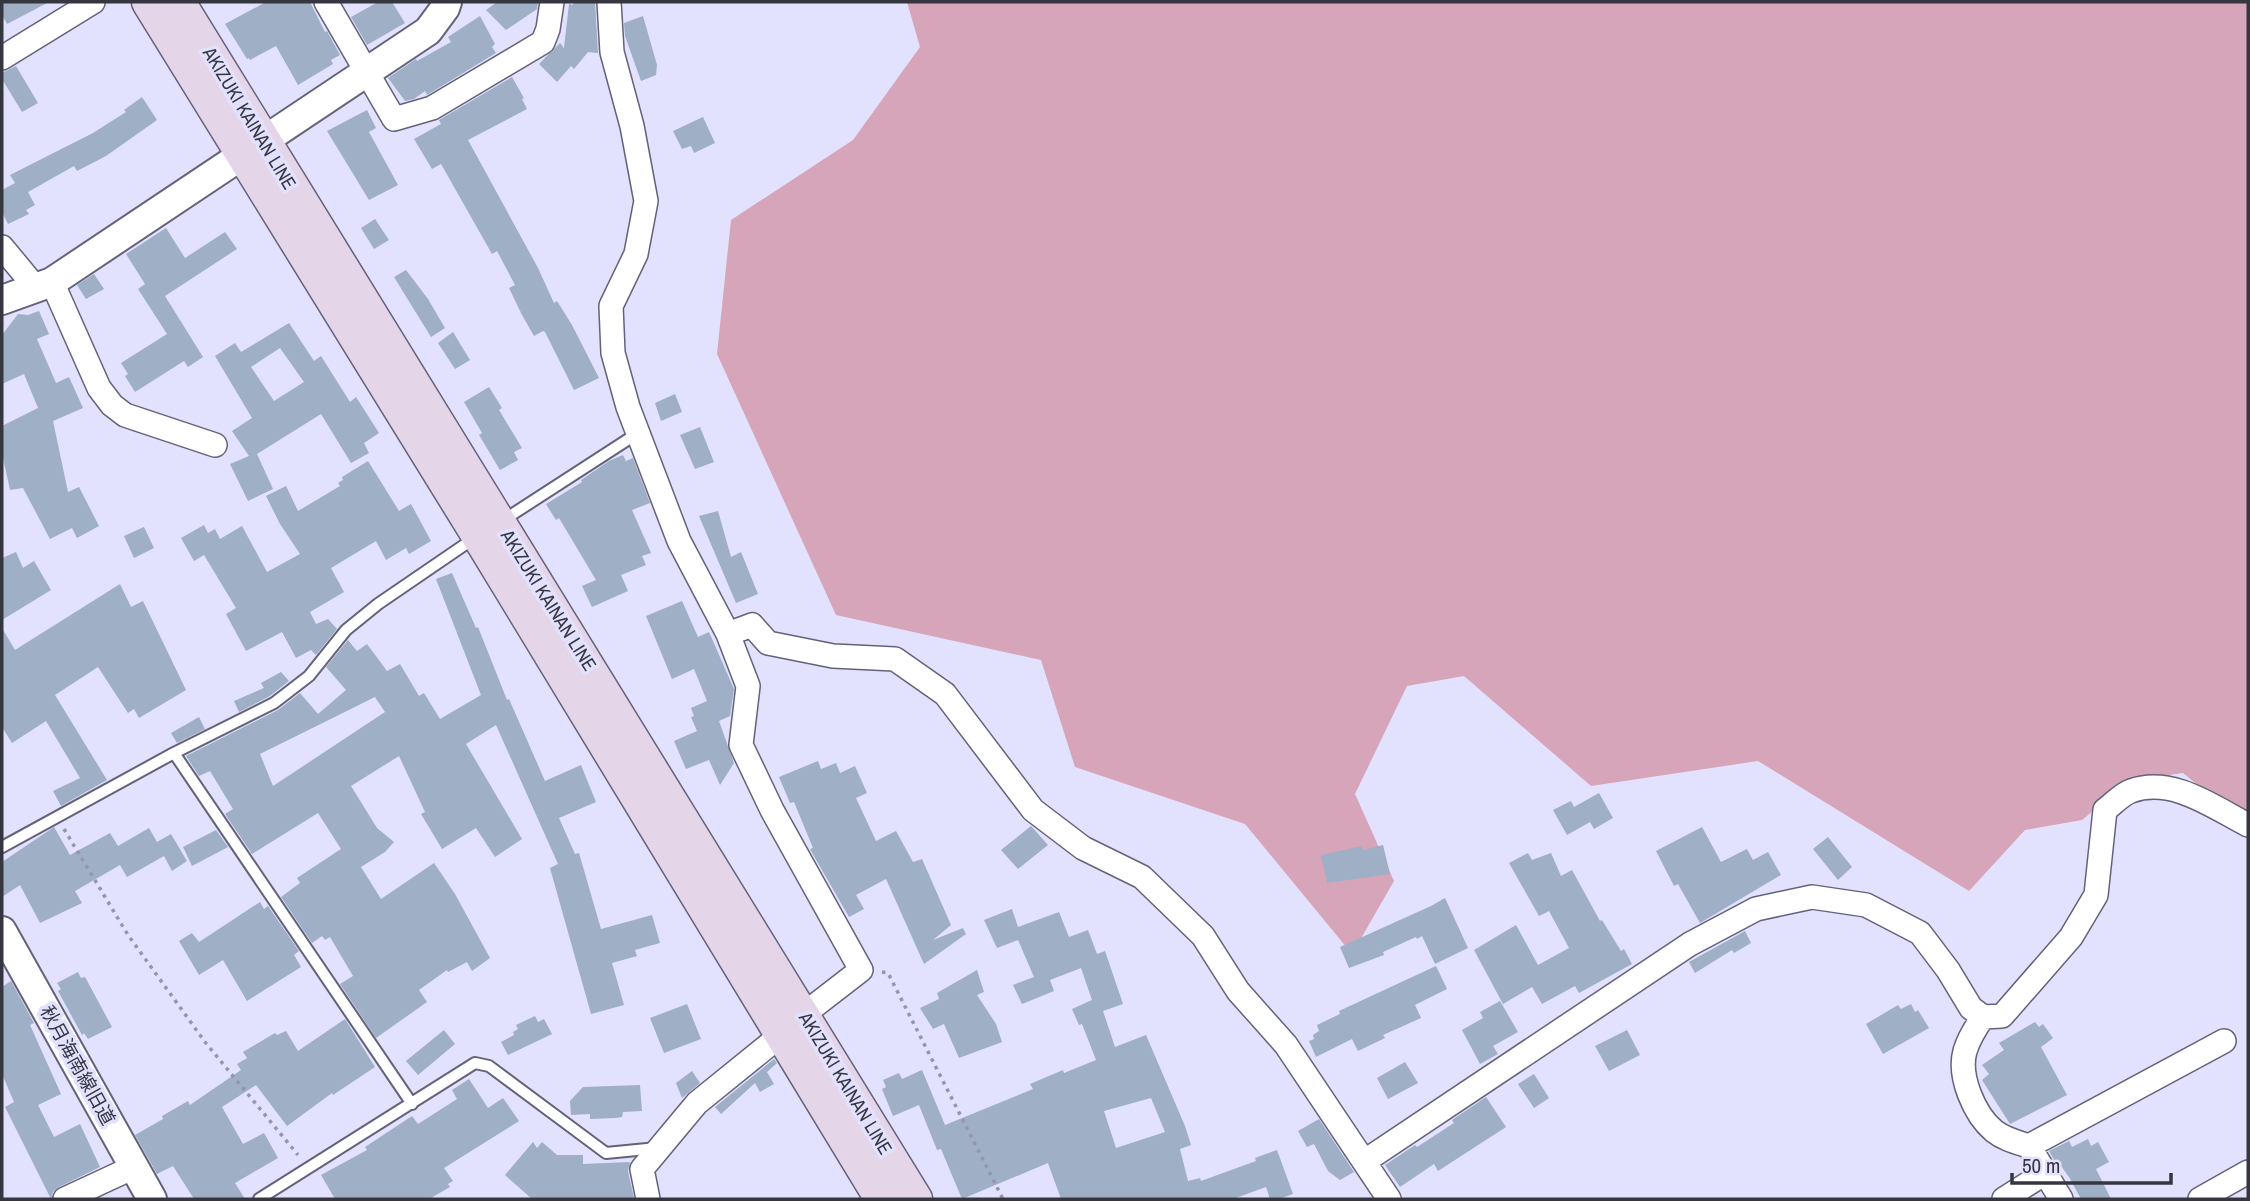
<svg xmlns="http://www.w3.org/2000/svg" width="2250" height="1201" viewBox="0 0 2250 1201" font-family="'Archivo Narrow','Noto Sans JP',sans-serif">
<rect width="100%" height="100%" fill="#e2e1fe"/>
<path fill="#d6a5b9" d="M907,2h1341v824l-65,-53 -54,8 -47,39 -57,10 -56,61 -211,-130 -167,25 -127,-110 -57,10 -52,108 39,87 -42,73 -107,-130 -170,-57 -34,-107 -205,-45 -119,-261 14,-134 122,-80 67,-93z"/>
<path fill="#9eafc6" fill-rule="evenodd" d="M2,2h47l-42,22 -5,-9z
M266,2h44l15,30 2,-1 13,24 -9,5 2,4 -35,21 -22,-39 -26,14 -1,-2 -2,1 -22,-35z
M378,2h14l13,21 -38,22 -16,-28z
M497,2h41l-1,7 -31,21 -20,-20z
M573,2h22l3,51 -10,-1 -14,17 -3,-3 -14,16 -18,-18 21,-21 4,5 5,-44 4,1z
M480,16l15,28 -3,3 4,6 -69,42 -2,-4 -11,8 -9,2 -17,-23 28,-19 1,2 34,-19 -3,-5z
M643,16l14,49 -1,10 -15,6 -16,-45 -1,-13z
M16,66l22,37 -16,9 -20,-33v-6z
M512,77l12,21 -2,1 5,10 -59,31 70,128 16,35 3,-2 15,24 27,53 -25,12 -29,-58 -2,-1 -9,5 -12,-21 -13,-27 6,-3 -18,-34 -5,3 -51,-90 -9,5 -18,-30 27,-15 -2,-4z
M142,97l15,23 -51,36 -29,15 -3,-5 -46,26 7,13 -9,5 3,4 -21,10 -6,-12v-22l13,-7 -5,-8 83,-42 33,-21 -2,-2z
M367,110l9,18 -7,4 29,53 -29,15 -42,-69z
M703,117l12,26 -21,10 -3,-7 -9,3 -9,-18z
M375,219l14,21 -15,9 -13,-21z
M166,228l19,30 40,-26 12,17 -72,47 38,61 -15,10 -4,-6 -49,31 -10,-16 3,-2 -7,-11 46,-29 -29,-45 7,-5 -19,-30z
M406,270l22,29 17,29 -14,9 -37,-60z
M94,274l10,15 -18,10 -9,-14z
M39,311l10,23 -12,5 19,44 13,-6 14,31 -30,13 15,71 11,-5 20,39 -22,12 -5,-10 -22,11 -27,-51 -13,2 -8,-37v-27l36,-18 -14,-34 -22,10v-49l16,-21 10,1z
M289,323l25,38 7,-5 29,46 6,-5 23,36 -15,10 5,10 -18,10 -30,-49 -64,40 16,35 -25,12 -18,-37 19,-8 -17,-25 20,-13 -37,-62 20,-13 6,9zM280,348l24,34 -30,19 -23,-34z
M453,332l17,28 -15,9 -17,-26z
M489,387l13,21 -3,2 23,38 -8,4 4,8 -18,10 -21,-35 3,-2 -18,-31z
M675,394l7,18 -21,9 -6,-18z
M700,427l14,35 -19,7 -15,-34z
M623,455l3,6 7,-3 17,45 -18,7 19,43 -9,3 4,9 -25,10 7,16 -36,16 -10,-21 14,-6 -37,-62 -3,2 -10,-16 36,-22 -1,-2 28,-19z
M368,461l31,50 12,-7 20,37 -22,13 -3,-6 -20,12 -10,-19 -45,27 13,24 -34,20 6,12 12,-5 9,10 -21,26 -5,-5 -15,8 -14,-26 -36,19 -20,-37 10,-6 -32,-53 -10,6 -13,-23 23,-13 4,8 7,-4 5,10 22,-13 25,46 33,-18 -20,-30 -14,-28 20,-10 12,25 42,-25 -2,-3 5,-3 -1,-3z
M718,511l13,46 10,-5 17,42 -22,9 -37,-87z
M144,527l10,21 -20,10 -10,-22z
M16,552l7,16 11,-7 17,29 -49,30v-62z
M452,573l24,55 2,-1 29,73 2,-1 36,82 36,-16 15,37 -37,16 16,36 4,-1 22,76 51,-14 8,28 -25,7 2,6 -25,7 12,42 -33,9 -41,-146 8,-4 -62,-139 -30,19 56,95 -27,18 -19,-29 -34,21 -21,-35 4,-2 -26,-56 -48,30 26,42 17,14 -9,10 -24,15 20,32 53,-36 21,31 35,64 -18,13 -5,-9 -19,10 -1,-2 -28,20 8,12 -51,36 -36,-54 13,-8 -23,-39 -5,3 -3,-4 -10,7 -31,-46 19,-14 -3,-5 44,-29 -23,-36 -66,41 -27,-40 8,-5 -23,-38 -11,5 -13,-20 92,-46 22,-17 18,21 28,-24 -20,-23 22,-27 9,11 10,-7 20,27 13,-7 19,32 5,-3 16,26 41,-24 -45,-116zM375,697l10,15 -112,74 -13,-32z
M120,584l11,23 12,-6 43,89 -47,28 -5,-9 -6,4 -30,-46 -43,28 52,85 -46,26 -8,-15 27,-13 -34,-57 -34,22 -10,-16v-99l13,22z
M682,601l16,36 11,-5 25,57 -4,27 -11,5 15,42 -14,22 -11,-25 -23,9 -12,-28 23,-10 -6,-14 3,-1 -3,-8 16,-7 -13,-32 -22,10 -26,-63z
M281,672l8,9 -19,15 -31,16 -5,-11 30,-13 -3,-5z
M199,717l6,12 -28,14 -6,-10z
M818,761l3,8 15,-6 4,10 15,-7 12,27 -11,5 20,43 20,-10 17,31 9,-3 29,66 -18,15 30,-12 3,6 -42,30 -38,-85 -30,16 8,14 -15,8 -34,-59 -5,-9 3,-1 -19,-46 -4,1 -11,-26z
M1599,793l14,25 -19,11 -4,-7 -23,13 -14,-25 18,-9 3,6z
M1031,826l17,19 -30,24 -17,-19z
M54,827l16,28 40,-22 8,13 31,-18 8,14 14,-8 16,27 -15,10 -8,-15 -37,21 -7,-12 -45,26 7,12 -42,20 -20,-38 -18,12v-35z
M1702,827l19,35 26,-13 6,11 15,-8 13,23 -81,48 -22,-39 -4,2 -18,-35z
M216,830l12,17 -36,19 -9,-19z
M1828,837l24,30 -14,13 -25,-31z
M1383,845l7,29 -63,9 -6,-28 41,-9 1,4z
M1528,853l4,7 19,-7 10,23 11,-6 28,51 2,-1 19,31 3,-2 8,15 -53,29 -4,-7 -33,18 -10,-17 -29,17 -29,-54 42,-25 22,40 31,-17 -20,-37 -10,5 -30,-53z
M1445,898l23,50 -33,16 -13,-28 -5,3 -1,-2 -33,15 1,3 -35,13 -9,-21 91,-41z
M260,902l4,7 4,-3 31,45 -5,4 7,12 -54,34 -24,-41 -24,15 -20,-34 13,-8 7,9z
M1012,909l6,18 41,-15 10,25 19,-7 9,24 8,-3 18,53 -20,7 12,36 31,-12 39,91 6,19 -11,4 8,32 12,-3 1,3 55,-20 -1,-3 22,-8 16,44 -14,5h-9l-4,-12 -33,12h-172l-13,-36 -86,36 -21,-50 -4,1 -18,-45 -26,11 -11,-27 4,-2 -3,-7 16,-7 3,6 20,-9 23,55 88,-36 -3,-5 33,-14 1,3 32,-13 -14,-36 -3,1 -7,-16 20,-9 -11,-32 -31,12 4,11 -32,13 -9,-19 21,-8 -16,-37 -21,8 -13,-28zM1151,1098l14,34 -49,16 -12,-37z
M1745,931l6,12 -17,10 -2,-3 -37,23 -6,-11z
M1436,966l11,23 -32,16 6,13 -38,17 2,3 -27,13 -6,-12 -36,18 -7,-16 5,-2 -1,-4 6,-4 -2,-6 23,-11 -1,-3z
M977,970l7,22 -7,3 19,29 6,18 -43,16 -15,-34 -11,5 -13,-21 19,-9 -2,-6z
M78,972l3,6 4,-1 27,50 -24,12 -4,-6 -2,2 -24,-44 3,-2 -4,-6z
M11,981l23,42 -4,2 31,69 -23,11 16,32 26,-13 20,43 -41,20 -6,5 -2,7 -46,-92 9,-5 -12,-28v-87z
M1500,1001l18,31 -25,14 5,8 -18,10 -18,-34 21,-12 -3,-6z
M687,1004l14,35 -37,14 -14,-35z
M1911,1004l4,8 3,-2 11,18 -46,26 -17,-30 32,-19 3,4z
M535,1016l3,6 6,-3 8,15 -44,21 -7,-13 13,-7 -1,-3 5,-3 -2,-4z
M345,1019l30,48 -42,28 -1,-2 -45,33 -31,-41 -34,22 21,37 21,-11 14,25 -43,25 10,16h-51l-21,-33 -16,8 -22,-39 28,-16 -1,-3 26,-15 2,4 51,-35 -4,-6 10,-6 -4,-6 32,-19 2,2 9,-4 12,20z
M2035,1022l4,5 4,-3 10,14 -12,9 26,48 -57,29 -28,-44 7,-6 -7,-9 22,-15 -5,-7z
M444,1030l11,14 -37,31 -12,-14z
M1627,1030l13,25 -31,16 -14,-25z
M774,1059l3,4 -10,9 7,12 -14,8 -5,-9 -34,31 -6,-7z
M1405,1062l13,21 -30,16 -11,-21z
M692,1071l8,12 -18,15 -6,-15z
M1534,1074l15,24 -15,10 -16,-24z
M469,1079l19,29 15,-10 16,23 -75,47 9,13 -5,3 2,3 -21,12h-94l-14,-24 46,-25 -2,-3 47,-31 6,8 39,-25 -5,-9z
M640,1085l2,26 -19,1 -1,5 -7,1 -25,1v-5l-19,1 -1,-14 13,-14z
M1486,1097l20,30 -68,44 -4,-7 -34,23 -15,-22 30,-20 2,2 37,-24 -2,-3z
M1319,1119l35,53 -14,8 -12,-9 -14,-27 -7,3 -9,-16z
M2088,1139l3,7 7,-4 11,20 -13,7 15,30h-30l-12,-22 -8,-11 -3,1 -9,-16 20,-10 3,6z
M533,1142l4,6 5,-6 15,13h26v9l47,-2 -2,9 6,27 -102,1 -27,-24z"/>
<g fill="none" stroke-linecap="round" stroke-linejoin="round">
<defs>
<path id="service" d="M502,521l136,-88
M174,753l238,351
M2,847l172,-94 100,-50 35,-27 37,-46 32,-26 98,-67
M259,1199l216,-136 14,3 117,87 51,-5"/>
<path id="minor" d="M326,2l68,117 38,-11 111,-66 5,-13 4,-27
M609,2l3,50 20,74 14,75 -10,53 -25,52 2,47 15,54 51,134 49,93 20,52 -7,59 31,65 89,160 -57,44 -23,21 -84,68 -55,66 6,30
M2,58l91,-56
M2,247l34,41
M52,282l47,106 13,17 13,10 90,30
M728,634l24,-9 16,18 65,13 62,3 50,35 88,116 50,38 59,29 61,59 35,55 48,54 103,154
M1983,1017c-7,10 -14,21 -18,34 -7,25 9,63 29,80 10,8 22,11 35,15l32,53
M2029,1146l195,-105
M1365,1161l325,-217 66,-35 56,-12 54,8 54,28 28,37 23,38 12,9 19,-1 69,-79 25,-42 9,-85c8,-6 17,-16 26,-19 41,-15 82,16 117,34
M65,1199l69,-32
M2004,1199l41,-26
M2200,1199l48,-27"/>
<path id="tertiary" d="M2,300l50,-18 376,-251 17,-23 2,-6
M2,931l150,268"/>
<path id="secondary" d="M148,2l330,534 403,663
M179,2l737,1197"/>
</defs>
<use href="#service" stroke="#63627a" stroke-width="14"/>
<use href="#minor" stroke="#63627a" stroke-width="26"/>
<use href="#tertiary" stroke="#63627a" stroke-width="32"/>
<use href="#secondary" stroke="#63627a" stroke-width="35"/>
<path stroke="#9696ab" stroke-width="3.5" stroke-dasharray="3.5 5" stroke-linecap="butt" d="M64,829l64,106 77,107 93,113
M882,972l6,1 115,226"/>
<use href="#service" stroke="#fff" stroke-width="10"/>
<use href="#minor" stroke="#fff" stroke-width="23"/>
<use href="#tertiary" stroke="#fff" stroke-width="28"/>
<use href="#secondary" stroke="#e4d5e8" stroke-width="32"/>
</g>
<g text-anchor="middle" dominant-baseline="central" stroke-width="7" stroke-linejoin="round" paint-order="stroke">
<g font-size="19" fill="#363641" stroke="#e2e1fe">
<text transform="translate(250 118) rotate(59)">AKIZUKI KAINAN LINE</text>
<text transform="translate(549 600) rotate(58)">AKIZUKI KAINAN LINE</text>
<text transform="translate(78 1065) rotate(61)">秋月海南線旧道</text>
<text transform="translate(846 1083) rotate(59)">AKIZUKI KAINAN LINE</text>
</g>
</g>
<rect width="2250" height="1201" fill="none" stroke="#363641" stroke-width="7"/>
<path d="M2012 1173v10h159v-10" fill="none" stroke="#363641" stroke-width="3.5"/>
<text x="2022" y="1173" font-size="21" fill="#363641" stroke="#e2e1fe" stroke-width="5" paint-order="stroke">50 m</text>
</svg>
